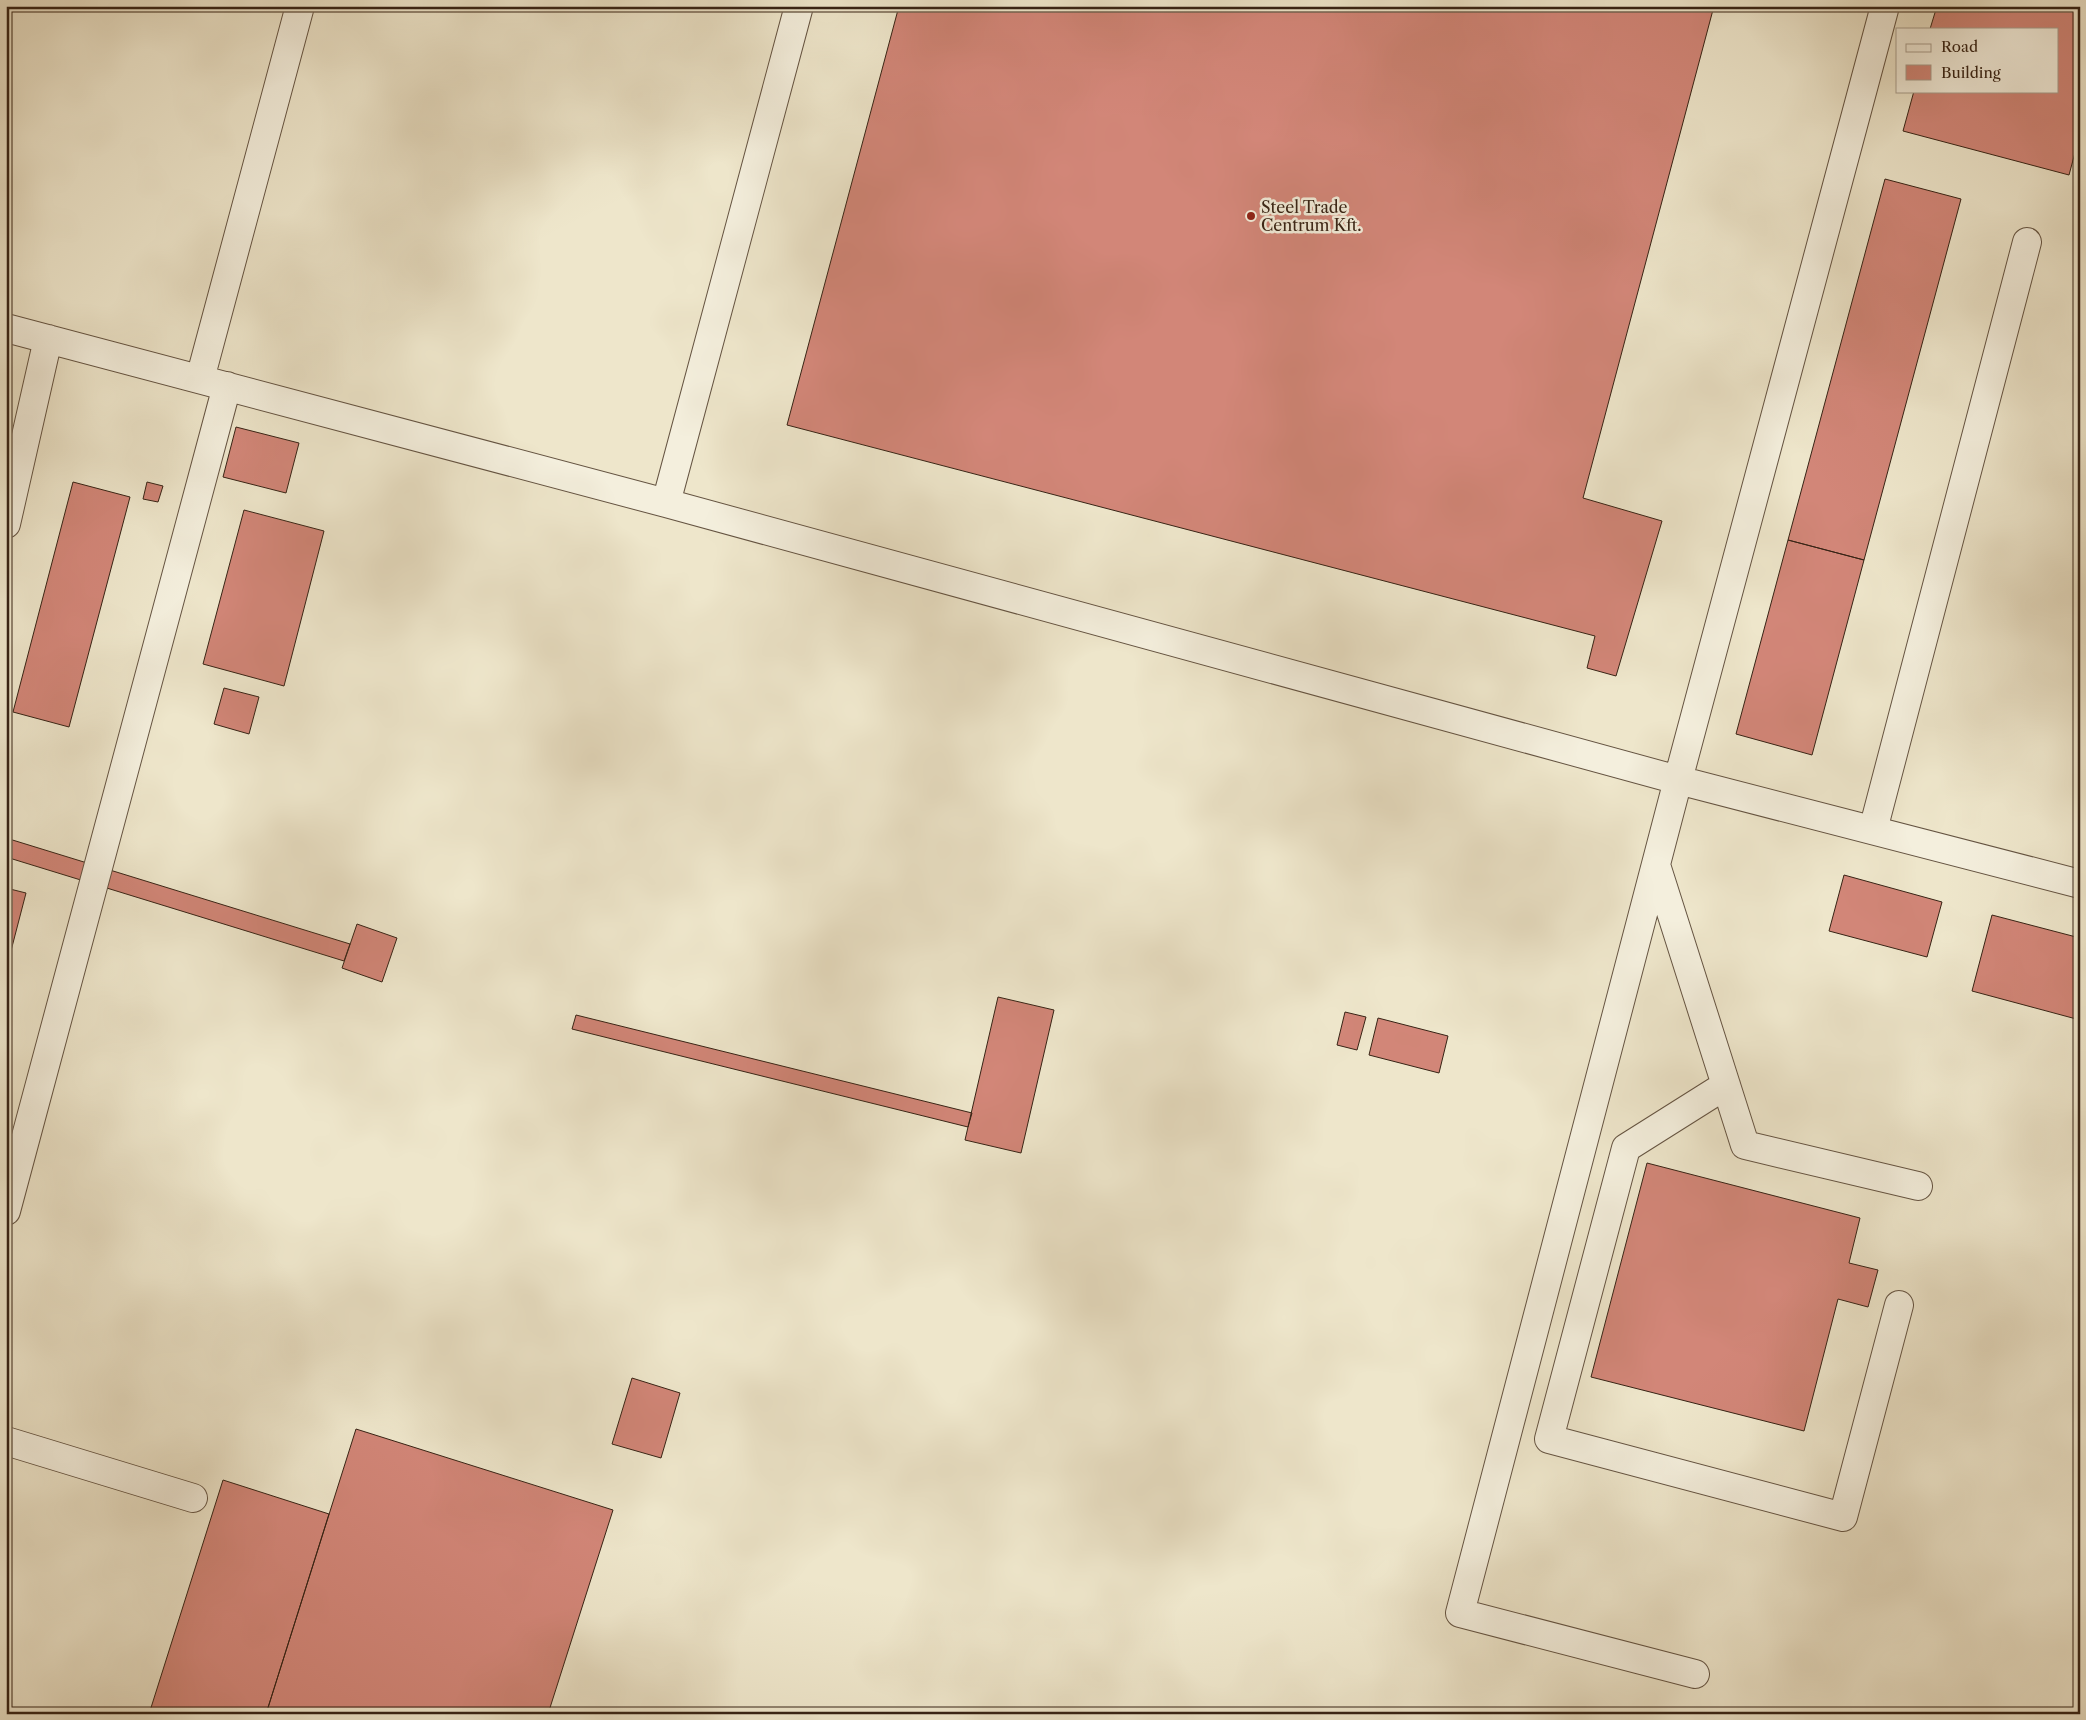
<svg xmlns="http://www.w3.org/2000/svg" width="2086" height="1720" viewBox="0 0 2086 1720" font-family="'Libre Caslon Text',serif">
<rect width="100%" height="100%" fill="#eee6cb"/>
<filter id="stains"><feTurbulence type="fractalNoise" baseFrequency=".004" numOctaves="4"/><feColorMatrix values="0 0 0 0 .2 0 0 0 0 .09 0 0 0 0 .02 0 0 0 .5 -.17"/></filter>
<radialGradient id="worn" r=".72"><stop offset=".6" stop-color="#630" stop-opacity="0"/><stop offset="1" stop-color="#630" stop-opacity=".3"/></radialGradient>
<path fill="#d28678" stroke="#372315" d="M899,6h815l-131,492 79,23 -46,155 -29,-8 8,-32 -808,-211z
M1937,6h143v128l-11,41 -166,-44 11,-40h143v-62h-127z
M1885,179l76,20 -97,361 -76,-20z
M236,427l63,16 -13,50 -63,-16z
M73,482l57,15 -61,230 -56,-15z
M147,482l16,4 -5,16 -15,-3z
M244,510l80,21 -40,155 -81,-22z
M1788,540l76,20 -52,195 -76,-21z
M224,688l35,9 -10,37 -35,-10z
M6,838l344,106 -6,17 -338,-104z
M1844,875l98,27 -15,55 -98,-26z
M6,888l20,5 -20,77z
M1992,915l88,23v82l-108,-29z
M357,924l40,14 -15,44 -40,-14z
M998,997l56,13 -33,143 -56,-13z
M1345,1012l21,5 -9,33 -20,-5z
M576,1015l396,98 -4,14 -396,-98z
M1378,1018l70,18 -9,37 -70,-18z
M1647,1163l213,55 -11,45 29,7 -10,37 -30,-8 -34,132 -213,-54z
M632,1378l48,15 -19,65 -49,-14z
M356,1429l257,81 -65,204h-282z
M223,1480l106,34 -63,200h-117z"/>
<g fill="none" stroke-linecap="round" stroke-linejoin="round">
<defs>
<path id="minor" d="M6,328l660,175 1012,277 207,-774
M200,379l100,-373
M666,503l133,-497
M6,524l42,-185
M1873,830l154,-588
M1656,865l89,280 173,41
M1726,1085l-100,63 -77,291 294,78 56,-212
M6,1211l221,-825
M6,1441l187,57
M1695,1674l-235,-61 218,-833 402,104"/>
</defs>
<use href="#minor" stroke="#655442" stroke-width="30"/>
<use href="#minor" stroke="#f4efdd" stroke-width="28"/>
</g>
<circle fill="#8f2418" stroke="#f4efdd" stroke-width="2" cx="1251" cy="216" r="5"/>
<g text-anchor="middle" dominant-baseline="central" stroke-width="5" stroke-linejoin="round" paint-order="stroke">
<g font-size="16" fill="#372315" stroke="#f4efdd" text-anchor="start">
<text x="1261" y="207">Steel Trade<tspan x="1261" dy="18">Centrum Kft.</tspan></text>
</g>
</g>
<rect width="2086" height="1720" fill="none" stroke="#eee6cb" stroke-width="25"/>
<rect x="8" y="8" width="2071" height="1705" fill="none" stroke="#372315" stroke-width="2.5"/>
<rect x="12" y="12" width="2061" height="1695" fill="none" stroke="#372315"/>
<rect x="1896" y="28" width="162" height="65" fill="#f4efdd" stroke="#a89d8d"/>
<rect x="1906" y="44" width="25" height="8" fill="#f4efdd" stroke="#a89d8d"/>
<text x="1941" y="52" font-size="15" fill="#372315">Road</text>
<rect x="1906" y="65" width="25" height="15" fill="#d28678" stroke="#a89d8d"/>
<text x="1941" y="78" font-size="15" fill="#372315">Building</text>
<rect width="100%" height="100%" filter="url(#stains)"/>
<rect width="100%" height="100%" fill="url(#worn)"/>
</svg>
